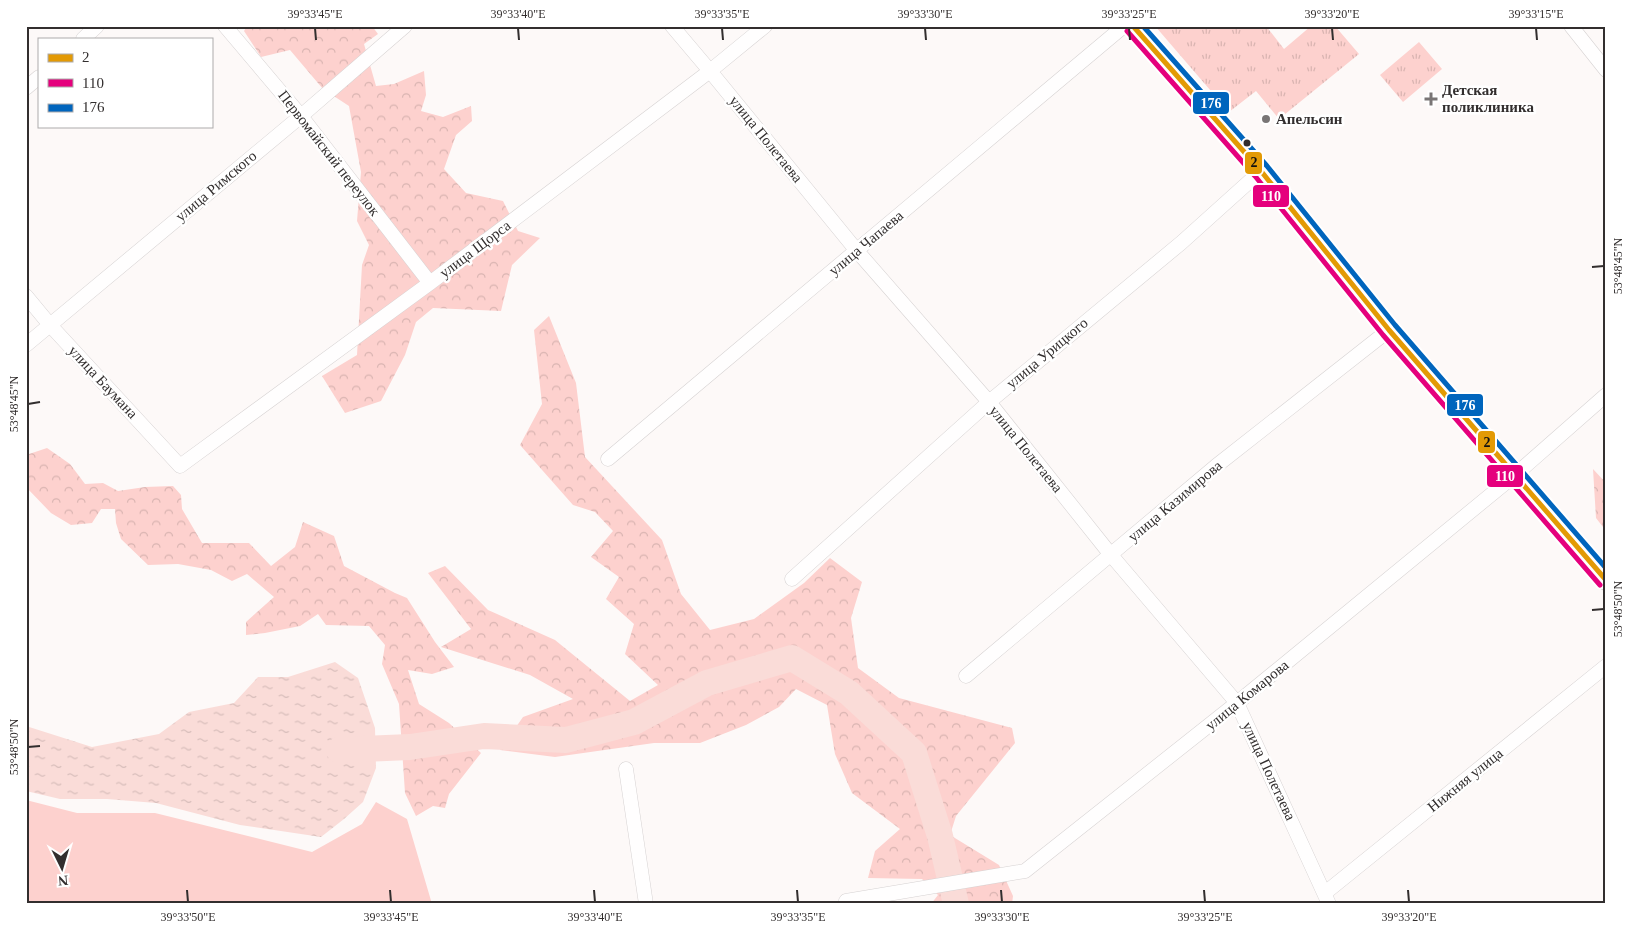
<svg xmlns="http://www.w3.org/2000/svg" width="1632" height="930" viewBox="0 0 1632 930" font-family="Georgia,serif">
<defs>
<pattern id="forest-crowns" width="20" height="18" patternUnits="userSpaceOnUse" patternTransform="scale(1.25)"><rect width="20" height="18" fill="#fdd1ce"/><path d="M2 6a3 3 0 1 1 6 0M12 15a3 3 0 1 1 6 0" fill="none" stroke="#d9b4b1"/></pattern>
<pattern id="park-tufts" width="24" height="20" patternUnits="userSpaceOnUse" patternTransform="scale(1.25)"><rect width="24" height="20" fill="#fdd1ce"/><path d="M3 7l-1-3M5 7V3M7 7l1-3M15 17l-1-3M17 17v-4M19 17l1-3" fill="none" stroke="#d9b4b1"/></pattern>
<pattern id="water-ripples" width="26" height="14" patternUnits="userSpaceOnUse" patternTransform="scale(1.25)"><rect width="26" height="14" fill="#fadcd8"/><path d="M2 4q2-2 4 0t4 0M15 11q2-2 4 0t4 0" fill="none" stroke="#d7bdba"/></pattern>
</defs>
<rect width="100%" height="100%" fill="#fdf9f8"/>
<path fill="#fdd1ce" d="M26,800l51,13h78l157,39 50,-28 14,-22 31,17 25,85h-406z"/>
<path fill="url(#forest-crowns)" d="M247,26h125l6,8 -14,10 12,42 18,-2 30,-13 2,24 -5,16 22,6 28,-11 1,15 -16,14 -12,34 22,24 37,8 15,30 22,7 -28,27 -11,46 -68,-3 -17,14 -11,33 -24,46 -36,12 -23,-37 35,-21 5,-90 7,-20 -12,-24 4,-49 -12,-66 -26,-17 -33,-39 -29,7 -17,-26z
M549,316l27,67 9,74 77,83 19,54 29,36 44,-11 50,-36 26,-25 32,24 -11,36 7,50 41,30 113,30 3,15 -59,73 -6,19 49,30 14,31 -1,8h-81l7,-9 -16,-16 -54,-1 7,-27 25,-22 -48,-36 -17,-39 -8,-49 -31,-16 -17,18 -33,18 -46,18h-46l-99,14 -55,-7 23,-33 50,-18 -43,-24 -89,-28 30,-18 -43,-56 17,-7 43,44 67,30 75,61 28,-16 -33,-31 9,-30 -28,-25 13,-22 -28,-20 22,-26 -18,-19 -22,-7 -53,-60 22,-41 -8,-74z
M47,448l23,16 15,20 18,-1 15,8 27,-4 28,-1 8,9 1,14 20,34h47l22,23 24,-19 8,-25 31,14 10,30 51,27 12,5 28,44 19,25 -22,7 -24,-4 11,34 30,19 32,30 -32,41 -4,14 -12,-2 -17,10 -11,-23 -6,-89 -17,-40 3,-19 -16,-19 -43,-1 -8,-11 -18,12 -35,7 -19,2v-13l28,-25 -27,-23 -15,7 -21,-11 -33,-6 -30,1 -27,-26 -5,-16 -1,-14h-14l-9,14 -21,2 -20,-12 -25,-26v-32z
M1593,469l13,14v48l-10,-13z"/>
<path fill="url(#park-tufts)" d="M1155,26h111l18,23 27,-23h24l24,28 -80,65 -23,-28 -27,21z
M1419,42l23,27 -39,33 -23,-27z"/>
<path fill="url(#water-ripples)" d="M335,662l23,16 17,50 1,40 -13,34 -19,17 -23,18 -81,-12 -84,-22 -49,-4h-47l-34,-8v-65l66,21 67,-13 30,-22 45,-9 24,-26h30z"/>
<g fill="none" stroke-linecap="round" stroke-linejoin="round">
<path stroke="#fadcd8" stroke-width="26" d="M339,750l71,-3 74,-11 82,4 68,-18 73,-39 85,-25 57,35 65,60 26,83 16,68"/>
<defs>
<path id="minor" d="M225,26l76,90 129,167
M672,26l38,45 147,180 132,151 122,153 126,148 92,201
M1571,26l35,44
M83,39l14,-13
M26,88l13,-11
M26,296l24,29 130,141 250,-183 280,-212 55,-45
M26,345l275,-229 104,-90
M608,459l516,-433
M792,579l197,-177 192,-159 80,-72
M966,676l250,-210 173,-136
M626,769l20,135
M1325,893l281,-227
M846,904v-3l179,-30 212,-168 278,-228 91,-80"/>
<path id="secondary" d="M1133,26l128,145 128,159 217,250"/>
</defs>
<use href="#minor" stroke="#d6d2d2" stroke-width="15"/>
<use href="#secondary" stroke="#d6d2d2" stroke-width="21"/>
<use href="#minor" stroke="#fffefe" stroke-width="14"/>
<use href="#secondary" stroke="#f7f3f3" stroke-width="20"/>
<defs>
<path id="bus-1" d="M1133,26l128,145 128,159 217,250"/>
<path id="bus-2" d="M1127,31l128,145 128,159 217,250"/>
<path id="bus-3" d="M1143,26l124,140 128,159 211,243"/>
</defs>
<use href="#bus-1" stroke="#fff" stroke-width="9"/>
<use href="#bus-2" stroke="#fff" stroke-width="9"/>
<use href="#bus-3" stroke="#fff" stroke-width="9"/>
<use href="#bus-1" stroke="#e39a05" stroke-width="5"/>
<use href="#bus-2" stroke="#e5007d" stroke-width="5"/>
<use href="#bus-3" stroke="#0065bd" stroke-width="5"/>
</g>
<path fill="none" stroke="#322e2e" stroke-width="2" d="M315,28l1,12M518,28l1,12M722,28l1,12M925,28l1,12M1129,28l1,12M1332,28l1,12M1536,28l1,12M1592,267l12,-1M28,404l12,-2M1592,610l12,-1M28,747l12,-1M187,890l1,12M390,890l1,12M594,890l1,12M797,890l1,12M1001,890l1,12M1204,890l1,12M1408,890l1,12"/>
<g fill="#797575" stroke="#fff" stroke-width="2">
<path d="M1428.5 91.5h5v5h5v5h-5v5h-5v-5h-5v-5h5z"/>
<circle cx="1266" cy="119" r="5"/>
</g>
<circle fill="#322e2e" stroke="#fff" stroke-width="2" cx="1247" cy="143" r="4.5"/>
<g text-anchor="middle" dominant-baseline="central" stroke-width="5" stroke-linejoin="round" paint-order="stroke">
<g font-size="15" font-weight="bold" fill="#322e2e" stroke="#fff" text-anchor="start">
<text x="1442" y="90">Детская<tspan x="1442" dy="17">поликлиника</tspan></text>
<text x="1276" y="119">Апельсин</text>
</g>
<g font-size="15" fill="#322e2e" stroke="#fff">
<text transform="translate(766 139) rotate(51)">улица Полетаева</text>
<text transform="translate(329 153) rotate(52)">Первомайский переулок</text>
<text transform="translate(216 186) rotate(-40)">улица Римского</text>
<text transform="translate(866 243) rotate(-40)">улица Чапаева</text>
<text transform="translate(475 249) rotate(-37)">улица Щорса</text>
<text transform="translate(1047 353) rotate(-40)">улица Урицкого</text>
<text transform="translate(103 382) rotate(47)">улица Баумана</text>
<text transform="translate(1026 449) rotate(51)">улица Полетаева</text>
<text transform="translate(1175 501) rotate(-40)">улица Казимирова</text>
<text transform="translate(1247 695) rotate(-39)">улица Комарова</text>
<text transform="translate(1269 771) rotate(65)">улица Полетаева</text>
<text transform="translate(1465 780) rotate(-39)">Нижняя улица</text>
</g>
</g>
<g stroke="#fff" stroke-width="2">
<rect x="1192" y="91" width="38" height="24" rx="5" fill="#0065bd"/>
<rect x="1244" y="151" width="19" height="24" rx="5" fill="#e39a05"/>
<rect x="1252" y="184" width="38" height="24" rx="5" fill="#e5007d"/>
<rect x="1446" y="393" width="38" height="24" rx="5" fill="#0065bd"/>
<rect x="1477" y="430" width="19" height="24" rx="5" fill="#e39a05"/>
<rect x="1486" y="464" width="38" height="24" rx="5" fill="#e5007d"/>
</g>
<g font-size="14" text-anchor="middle" font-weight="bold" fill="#fff">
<text x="1211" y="108">176</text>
<text x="1271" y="201">110</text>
<text x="1465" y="410">176</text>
<text x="1505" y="481">110</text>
</g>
<g font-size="14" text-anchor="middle" font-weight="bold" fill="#111">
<text x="1254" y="167">2</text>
<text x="1487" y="447">2</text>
</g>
<rect width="1632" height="930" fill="none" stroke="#ffffff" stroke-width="55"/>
<rect x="38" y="38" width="175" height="90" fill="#ffffff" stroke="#adabab"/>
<rect x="48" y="54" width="25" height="8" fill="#e39a05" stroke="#adabab"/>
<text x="82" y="62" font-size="15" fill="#322e2e">2</text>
<rect x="48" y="79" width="25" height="8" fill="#e5007d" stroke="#adabab"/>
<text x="82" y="88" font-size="15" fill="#322e2e">110</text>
<rect x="48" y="104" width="25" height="8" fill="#0065bd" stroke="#adabab"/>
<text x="82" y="112" font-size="15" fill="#322e2e">176</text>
<g transform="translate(62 868) rotate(175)" stroke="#ffffff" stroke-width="4" paint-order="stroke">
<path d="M0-4L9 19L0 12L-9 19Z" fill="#322e2e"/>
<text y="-8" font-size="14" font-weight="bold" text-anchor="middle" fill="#322e2e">N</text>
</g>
<rect x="28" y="28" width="1576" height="874" fill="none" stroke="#322e2e" stroke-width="2"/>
<g font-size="12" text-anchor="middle" fill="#322e2e">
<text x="315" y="18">39°33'45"E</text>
<text x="518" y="18">39°33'40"E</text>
<text x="722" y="18">39°33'35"E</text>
<text x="925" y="18">39°33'30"E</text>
<text x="1129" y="18">39°33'25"E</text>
<text x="1332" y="18">39°33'20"E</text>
<text x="1536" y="18">39°33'15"E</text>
<text transform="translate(1618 266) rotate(-90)" y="4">53°48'45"N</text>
<text transform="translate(14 404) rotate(-90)" y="4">53°48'45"N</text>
<text transform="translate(1618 609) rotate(-90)" y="4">53°48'50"N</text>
<text transform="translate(14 747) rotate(-90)" y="4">53°48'50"N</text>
<text x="188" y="921">39°33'50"E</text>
<text x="391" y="921">39°33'45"E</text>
<text x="595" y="921">39°33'40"E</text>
<text x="798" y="921">39°33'35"E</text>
<text x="1002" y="921">39°33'30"E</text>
<text x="1205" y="921">39°33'25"E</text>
<text x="1409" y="921">39°33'20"E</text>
</g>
</svg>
